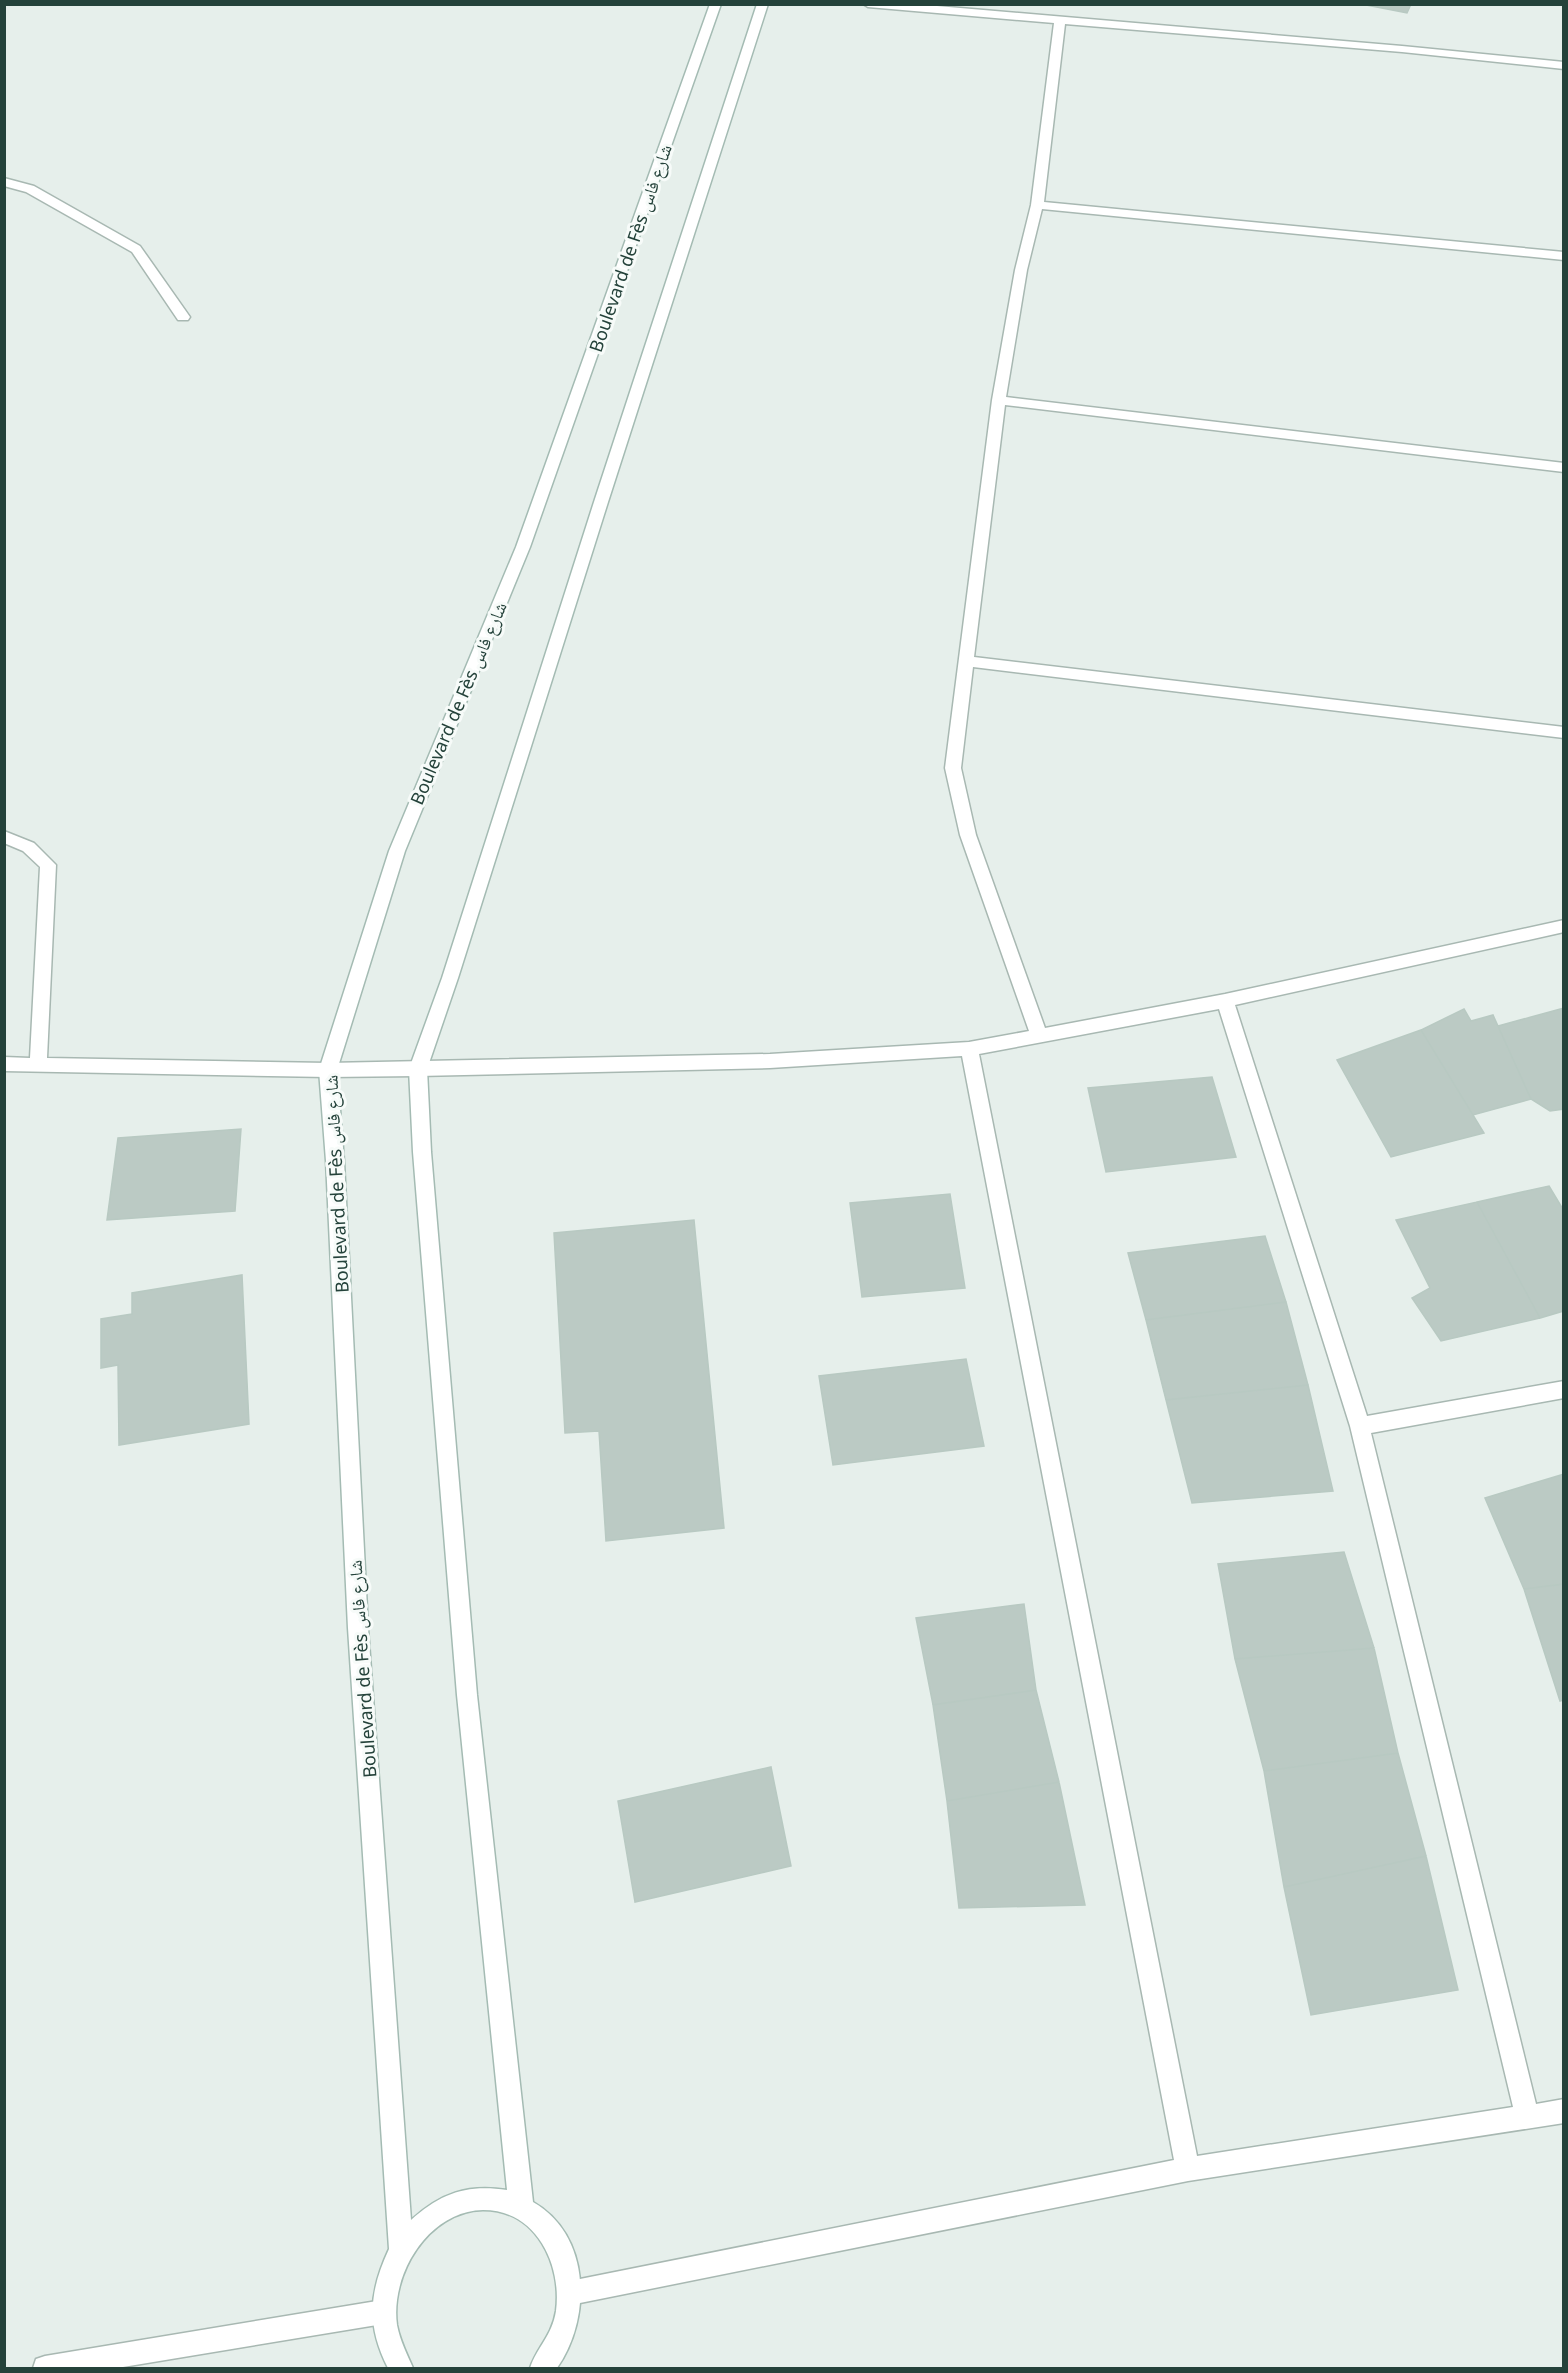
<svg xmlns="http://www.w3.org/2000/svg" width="1568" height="2373" viewBox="0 0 1568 2373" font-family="'Noto Sans','Noto Naskh Arabic',sans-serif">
<rect width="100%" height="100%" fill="#e6efeb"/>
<path fill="#bbcac4" stroke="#b8c9c2" stroke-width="1.5" d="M1361,4h50l-4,9z
M1564,1008v101l-14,2 -19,-12 -33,-73z
M1464,1009l7,12 22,-6 38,84 -58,16 -52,-85z
M1421,1030l63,103 -93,24 -54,-97z
M1212,1077l24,80 -130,15 -18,-84z
M241,1129l-6,82 -128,9 11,-82z
M1549,1186l15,25v100l-24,7 -63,-116z
M950,1194l15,94 -103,9 -12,-94z
M1477,1202l63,116 -99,23 -29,-43 18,-10 -34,-68z
M694,1220l30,308 -118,13 -7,-110 -34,2 -11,-200z
M1265,1236l21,66 -140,18 -18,-67z
M242,1275l7,149 -130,21 -1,-80 -17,3v-49l31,-5v-21z
M1286,1302l22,83 -142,15 -20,-80z
M966,1359l18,87 -151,19 -14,-89z
M1308,1385l25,106 -141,12 -26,-103z
M1564,1474v110l-40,5 -39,-91z
M1344,1552l30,96 -139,11 -17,-95z
M1564,1584v116l-4,1 -36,-112z
M1024,1604l12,86 -103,15 -17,-87z
M1374,1648l24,105 -134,18 -29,-112z
M1036,1690l23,92 -112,19 -14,-96z
M1398,1753l28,103 -142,31 -20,-116z
M771,1767l20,99 -156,36 -17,-101z
M1059,1782l26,123 -126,3 -12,-107z
M1426,1856l32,134 -147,25 -27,-128z"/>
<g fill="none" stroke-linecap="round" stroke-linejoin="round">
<defs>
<path id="service" d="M4,178l30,8 106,60 50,71 -2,3h-10l-46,-68 -106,-60 -22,-6z"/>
<path id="minor" d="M863,4h51l488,42 162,16v7l-162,-17 -337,-28 -21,178 520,50v8l-522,-51 -15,61 -21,127 558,66v9l-559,-67 -31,252 590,70v11l-591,-71 -12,101 15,67 69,193 180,-34 339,-74v12l-329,73 132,411 197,-35v17l-193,35 165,671 28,-5v24l-376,58 -618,124 -9,-3 -3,-9 3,-9 9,-3 604,-121 -212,-1104 -192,12 -352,8 -90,1 -324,-6v-14l26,1 10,-191 -17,-16 -19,-8v-12l30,12 22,22 -9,193 281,5 442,-9 199,-12 60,-11 -69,-196 -15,-67 47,-368 23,-130 16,-65 23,-182 -186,-16zM1219,1009l131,417 163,681 -316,49 -218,-1102z
M383,2300l9,3 3,9 -3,9 -9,3 -266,44h-84l3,-9 9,-3z"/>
<path id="secondary" d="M710,4h11l-191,543 -125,304 -68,219 7,91 24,467 43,592c30,-27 56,-36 96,-30l-50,-495 -44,-543 -4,-83 33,-91 152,-476 163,-498h11l-160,498 -150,476 -31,91 4,83 46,543 56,507c58,33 59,116 24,166h-27c7,-21 22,-32 26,-57 6,-46 -19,-101 -73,-101 -55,1 -93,65 -86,115 3,16 10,29 16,43h-25c-22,-43 -19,-76 1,-119l-41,-621 -22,-467 -7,-91 70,-219 127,-304z"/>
</defs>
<use href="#service" stroke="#a8b8b2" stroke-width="3"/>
<use href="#minor" stroke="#a8b8b2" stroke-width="3"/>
<use href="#secondary" stroke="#a4bbb3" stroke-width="3"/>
<use href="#service" fill="#fff" fill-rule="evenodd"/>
<use href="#minor" fill="#fff" fill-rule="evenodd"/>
<use href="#secondary" fill="#fff" fill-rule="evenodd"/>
</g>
<g text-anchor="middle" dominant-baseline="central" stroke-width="6" stroke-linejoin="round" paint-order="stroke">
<g font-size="18" fill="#24423a" stroke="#f7fbf9">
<text transform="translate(630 248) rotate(-71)">Boulevard de Fès شارع فاس</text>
<text transform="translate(458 703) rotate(-67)">Boulevard de Fès شارع فاس</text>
<text transform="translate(336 1184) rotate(-93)">Boulevard de Fès شارع فاس</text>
<text transform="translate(362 1669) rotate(-94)">Boulevard de Fès شارع فاس</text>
</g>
</g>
<rect width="1568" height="2373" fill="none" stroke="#24423a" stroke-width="12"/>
</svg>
